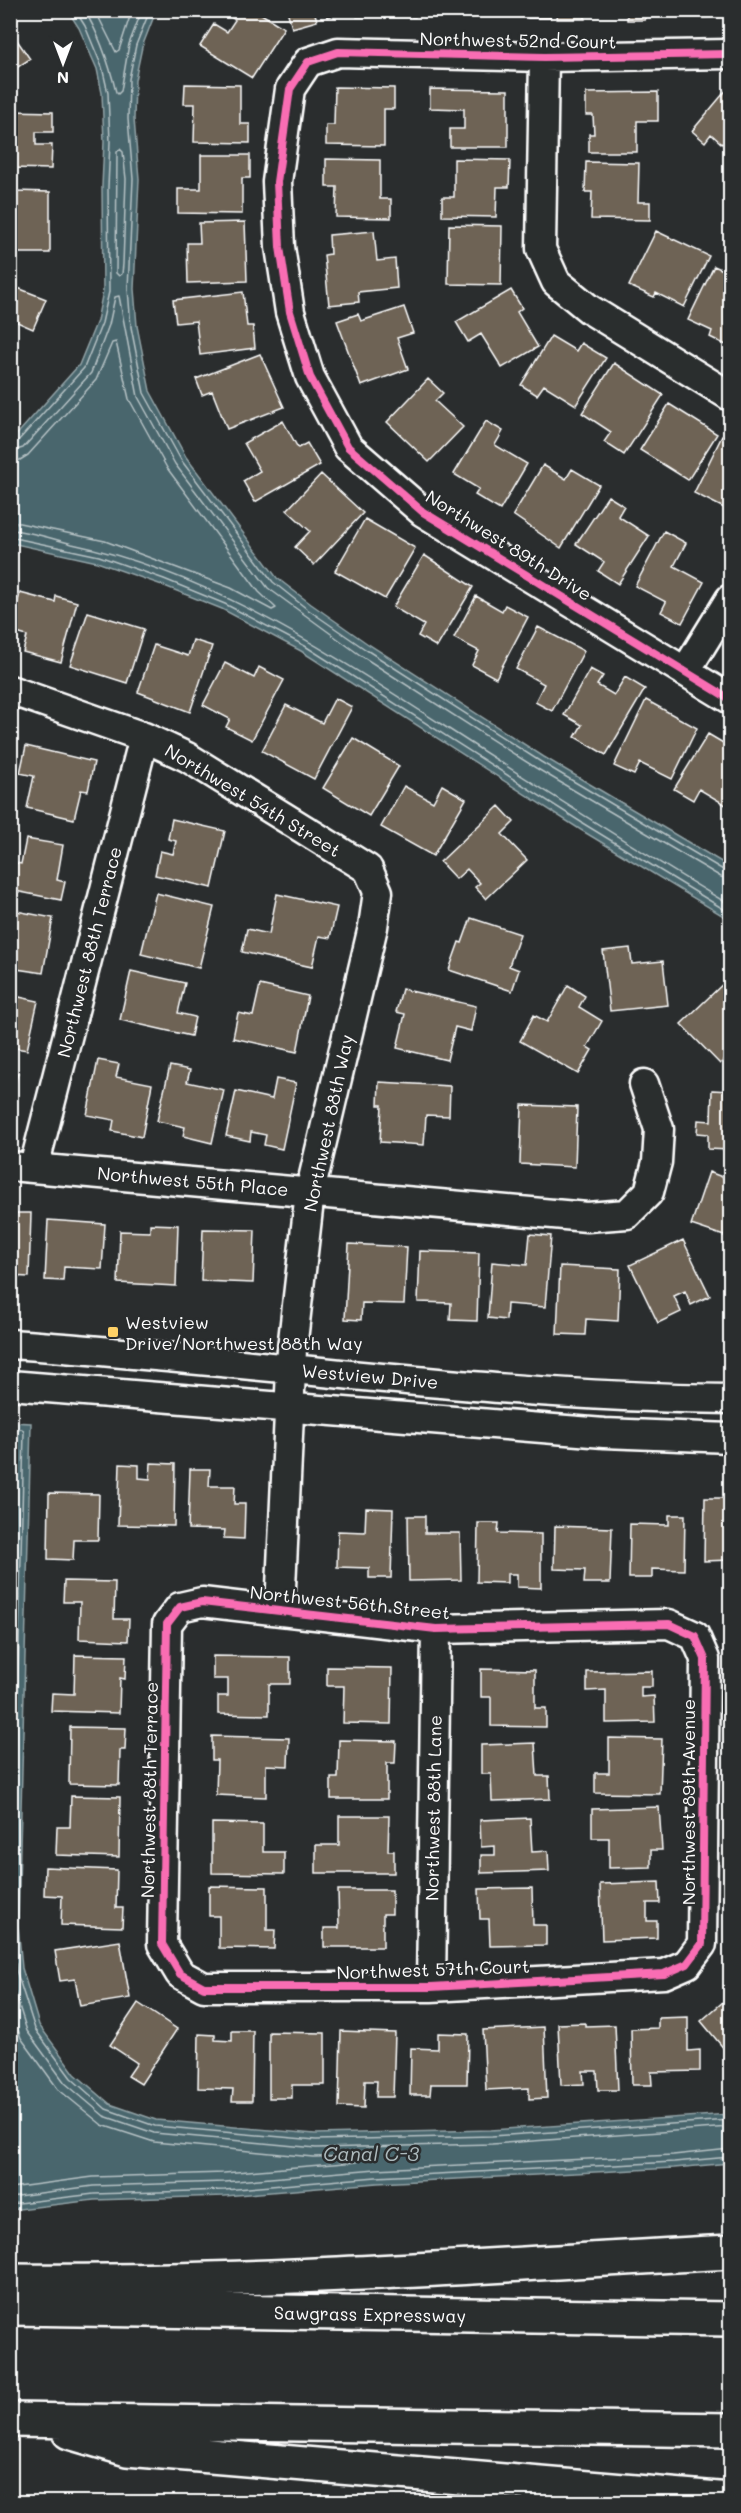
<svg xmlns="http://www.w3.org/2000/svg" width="741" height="2513" viewBox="0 0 741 2513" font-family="Mali,sans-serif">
<rect width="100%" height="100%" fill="#2a2d2e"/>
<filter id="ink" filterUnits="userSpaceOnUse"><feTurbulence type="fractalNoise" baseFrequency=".0167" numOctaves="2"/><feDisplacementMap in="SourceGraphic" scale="12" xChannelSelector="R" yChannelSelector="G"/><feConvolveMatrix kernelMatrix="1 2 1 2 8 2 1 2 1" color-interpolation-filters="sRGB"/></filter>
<g filter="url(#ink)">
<path fill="#49666d" stroke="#92a3a7" stroke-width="1.5" d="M68,11h88l-14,36 -7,33 -1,39 5,60 -5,110 3,37 13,65 36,66 91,121 34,26 57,40 176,113 186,110v53l-149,-90 -280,-179 -79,-42 -60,-24 -65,-23 -86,-19v-102l68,-76 18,-44 6,-30 -1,-104 2,-45 -2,-49 -5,-24 -18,-41z
M10,1422l21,1 -13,502 4,43 17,57 36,49 35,30 46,16 159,14 176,-4 239,-16v49l-56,5 -297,15 -152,13 -131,4 -83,10z"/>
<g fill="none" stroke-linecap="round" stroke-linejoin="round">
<path stroke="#b6c2c5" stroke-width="1.5" d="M84,10c16,25 25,53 32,82l2,2 3,-3 8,-47 13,-34
M95,10l21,42 3,-2 13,-40
M150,10l-14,35 -7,34 -1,40 5,60 -5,110 3,38 13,66 37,67 92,122 34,27 58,40 176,113 184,109h5
M120,149l3,3 3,27 -3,85 -1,10 -3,2 -3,-3 1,-121z
M10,444l7,-2 67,-74 18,-45 7,-31 -1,-105 2,-45 -2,-49 -6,-26 -17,-41 -10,-16
M10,452l13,-4 68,-75 18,-48 6,-28 4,-1 19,101 37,67 93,124 92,67 176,113 185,109 9,2
M10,461l10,-1 8,-5 68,-75 16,-37 4,-1 13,57 38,69 92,124 17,16 -4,2 -41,-22 -126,-47 -95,-20
M10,530c21,1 42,9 62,14 138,29 253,106 369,180 96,62 192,123 289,181
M10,537l89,19 65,23 61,25 80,42 279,178 146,89
M10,1428l12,1 2,3 -12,492 4,46 19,59 36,49 35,31 49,17 161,14 176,-4 238,-16
M10,1435l7,4 -7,251
M10,1977l17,54 38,52 39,33 50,17 162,15 176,-4 238,-17
M10,2008l11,30 37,51 44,36 52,17 159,15 44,-1 3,3 -3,3 -133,11 -131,4 -83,11
M10,2197l83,-11 132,-4 151,-13 297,-14 57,-6
M10,2204l84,-10 131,-4 151,-13 298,-15 56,-5"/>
</g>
<path fill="#6e6355" stroke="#fff" stroke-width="1.5" d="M224,10h31l29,18 -32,50 -52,-32 14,-22 13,8 8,-12 -12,-8z
M287,10h27l3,11 -25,7z
M325,10h21v2l-19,5z
M357,10h25v6l-25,1z
M390,10h25v7h-25z
M424,10h23v7h-24z
M550,10v8h-22v-7h-36z
M558,10h27v9h-28z
M627,10h32l-14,1v9h-18z
M698,10h32v4l-10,1v2l-22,1z
M10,30l20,29 -20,13z
M185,84l55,1v39h10v19l-56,-1 1,-38h-11z
M335,87l59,1v21h-10v37l-58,-1v-20h8z
M728,88l2,2v61l-19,-17 -6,8 -13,-11z
M430,89l78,1v57h-58v-18h14v-20l-34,-1z
M658,92v29h-21v31h-48v-18h5l-1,-19h-7v-22z
M10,111l43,1v20h-17v13h16l-1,24 -41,-1z
M201,155h49v23h-8v36l-64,-1v-24h23z
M326,159l54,1v39h11v19l-55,-1 1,-30h-11z
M454,159l56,1 -1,27h-12l-1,30 -54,-1v-19h12z
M586,162l53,1 -1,39h12v18l-59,-1 1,-27h-7z
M10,187h5v4l35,1v61h-40z
M245,222l2,59 -59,2 -1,-40h13l-1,-20z
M449,225l53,1 -1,59 -53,-1z
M374,231l3,30 18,-2 2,29 -39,4 1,10 -30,3 -5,-50 6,-1 -1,-19z
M656,231l53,25 -25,51 -28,-14 -2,4 -25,-11z
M714,266l16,7 -2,16 2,2v56l-20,-10 2,-6 -24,-11z
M10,285l36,14 -13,30 -18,-8 -5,12z
M511,290l11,18 -5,4 21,35 -36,21 -21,-34 -13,8 -12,-20z
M243,292l4,34h6l2,22 -55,7 -4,-34 -20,2 -3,-23z
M404,307l9,26 -16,5 11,31 -47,17 -24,-65 21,-7 3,7z
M551,336l25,15 5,-8 25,15 -30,47 -32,-20 -7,10 -16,-10z
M260,354l24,53 -57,22 -15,-38 -10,4 -6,-16z
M614,363l49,32 -39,60 -20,-13 7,-10 -29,-19z
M428,379l15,14 -8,8 28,26 -34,35 -42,-40z
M669,404l48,30 -29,46 -48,-30z
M283,421l15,27 9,-5 13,22 -65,37 -12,-21 17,-10 -16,-28z
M486,421l17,10 -8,14 32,19 -27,46 -25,-15 4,-6 -25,-15z
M722,436l8,4v71l-36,-18z
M543,465l23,14 6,-10 27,16 -38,63 -48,-33z
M321,474l42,39 -49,52 -19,-18 15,-16 -23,-21z
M608,496l16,10 -6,10 31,20 -31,48 -20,-13 6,-9 -28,-18z
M365,519l50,29 -30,51 -50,-28z
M664,531l22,12 -12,23 30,16 -22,41 -21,-11 5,-10 -31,-16z
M424,555l49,32 -36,60 -19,-11 6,-11 -31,-18z
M20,593l35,9 1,-6 21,6 -16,60 -38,-10 4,-16 -17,-5z
M476,596l26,15 3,-6 23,12 -32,61 -24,-13 7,-14 -25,-13z
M88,612l56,17 -17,54 -57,-18z
M538,627l46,24 -32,60 -17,-9 9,-18 -28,-15z
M193,640l19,6 -22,66 -52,-20 16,-47 34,11z
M225,663l29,15 5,-11 25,13 -32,60 -26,-13 4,-8 -27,-14z
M590,669l13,7 -6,9 17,10 11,-18 20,12 -39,66 -31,-18 7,-12 -18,-10z
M335,698l17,9 -38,72 -52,-28 24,-46 36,18z
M646,700l51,28 -25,51 -32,-16 -6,12 -20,-9z
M708,734l22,13 -1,60 -30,-18 -6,11 -19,-11z
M353,738l46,28 -30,50 -46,-28z
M26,746l68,16 -6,29 -7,-1 -7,29 -47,-11 7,-32 -14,-3z
M442,785l24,14 -33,57 -52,-29 23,-41 29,16z
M499,806l15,16 -12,12 25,26 -41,39 -11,-12 5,-4 -13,-14 -11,10 -16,-17z
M172,819l53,12 -13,57 -57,-13 5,-24 13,3 3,-13 -8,-2z
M26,839l37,6 -6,35 8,2 -4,18 -51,-10v-28l11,2z
M156,893l58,14 -15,61 -58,-14z
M277,894l60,13 -7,31 -11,-2 -7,31 -70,-15 5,-23 22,5z
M11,910l42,8 -10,55 -33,-5z
M471,918l49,16 -11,32 10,4 -7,21 -63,-21 10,-28 3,1z
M630,948l2,16 31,-3 5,44 -58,6 -7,-60z
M131,971l54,12 -7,30 17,4 -4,19 -71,-16z
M728,979l2,2v73l-10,10 -39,-40z
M260,985l48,11 -11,56 -64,-14 5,-25 15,3z
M568,985l17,11 -6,11 23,14 -15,26 5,3 -14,24 -58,-33 14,-26 13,7z
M402,989l74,17 -5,25 -16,-4 -8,33 -50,-12 8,-34 -9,-2z
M10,995l28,6 -11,49 -17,-3z
M98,1060l21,4 -3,13 36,7 -10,53 -30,-6 2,-11 -27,-5z
M170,1066l20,4 -3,12 37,8 -12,53 -29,-7 2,-9 -28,-6z
M10,1072l8,1 -6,23h-2z
M276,1079l20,4 -14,66 -18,-4 2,-10 -15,-3 -1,9 -24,-5 10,-45 36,8z
M379,1082l71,4 -1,30 -23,-1 -2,30 -44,-3 2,-37h-4z
M712,1090l18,1v59l-22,-1v-15l-11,-1 1,-13 13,1z
M522,1105l55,2 -2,60 -55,-3z
M709,1172l21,8v58l-39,-13z
M10,1213h21l-2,64 -19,-1z
M48,1220l57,4 -3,45 -38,-2 -1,14 -18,-1z
M150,1224l28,1 -2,61 -58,-3 2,-52 30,1z
M203,1229l52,1 -2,53 -52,-2z
M530,1234l21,2 -6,71 -38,-3 -1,16 -18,-2 4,-56 35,3z
M683,1240l27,56 -19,9 -6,-14 -11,5 7,16 -23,11 -28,-58z
M349,1244l58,3 -3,57 -42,-1 -1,17 -16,-1z
M420,1251l59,2 -2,68 -27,-1 1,-17 -33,-1z
M560,1266l60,3 -2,52 -32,-2 -1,16 -28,-1z
M151,1463l24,1 -1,62 -56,-1 2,-61 19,1v13l11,1z
M190,1469h20l-1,17h26l-1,18h11l-1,35 -20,-1 1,-8 -37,-1z
M49,1493l50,1 -1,46h-24l-1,20 -25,-1z
M705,1498h20v14h5v48l-26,1z
M366,1508l27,1 -2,69h-22v-10l-32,-1 1,-36 27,1z
M669,1515h16l-1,55 -32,-1v9h-23l1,-54 39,1z
M408,1516h17v17h35l1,47 -52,1z
M478,1523h21l-1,10 43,1v54l-24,-1v-13h-10v9l-30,-1z
M555,1526l57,2 -2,55h-26l1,-13 -31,-1z
M64,1581l51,1 -1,37h15l-1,22 -49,-2 1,-37h-17z
M75,1655l51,1 -1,23 -5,-1 -1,35 -68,-2 1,-18 22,1z
M213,1656l77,1v27h-21v31l-51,-1v-18h10v-17h-15z
M327,1667l65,1 -1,56 -48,-1 1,-37h-17z
M481,1669l54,1v38h11v19l-55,-1v-29h-10z
M652,1671v16h-11v10l13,-1 1,26 -49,1v-33l-19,1v-19z
M70,1727l56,1 -1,22h-5l-1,35 -50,-1z
M212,1736l77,2 -1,28 -22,-1v32l-50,-2 1,-35h-5z
M609,1738l53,1 -2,55 -65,-1v-20h14z
M339,1740l57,1 -1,22h-8v36h-56v-21h7z
M535,1743l2,33h12l1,23 -58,2 -1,-27h-10v-29z
M71,1796l49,1 -1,60 -63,-2 1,-28h13z
M659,1807l3,43h-11v17l-42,1v-30h-17v-29z
M339,1816h50l-1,35h6v22h-78v-28h23z
M530,1818l2,34 16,-1 1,20 -68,2v-18h14v-9l-14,1 -1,-27z
M212,1823l51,1v28h21v22l-72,-1z
M45,1867l72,3 -1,38h7l-1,19 -61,-2 1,-29 -18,-1z
M659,1882l1,21h-13v18h10v17l-55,2 -2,-56z
M209,1886l58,1v43h8l-1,19 -55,-1v-32h-10z
M532,1888l1,37h13v20l-56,1 -1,-27h-9l-1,-30z
M338,1890h54v24h-9v33h-59v-19h15z
M120,1941l10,57 -50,8 -5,-27 -15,2 -5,-30z
M730,1996v60l-29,-35z
M138,2003l39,26 -36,55 -13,-8 9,-13 -27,-18z
M688,2017v34l12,-1v21l-49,1 1,13h-20l-1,-56 27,-1v-10z
M585,2023v3l30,-1 3,65h-20l-1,-19h-14l1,13 -23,1 -3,-61z
M544,2027l3,71 -18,1v-11l-43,2 -3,-60z
M232,2031h21l-1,70h-20l1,-12 -35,-1 1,-54 16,1v5l17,1z
M341,2031l54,2 -2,64h-17l1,-16h-12l-1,27 -25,-1z
M269,2032l56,1v52h-33v13h-23z
M438,2033l30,1 -1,50h-36l-1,11h-20l1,-47 27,1z"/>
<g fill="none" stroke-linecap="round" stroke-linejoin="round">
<defs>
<path id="minor" d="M730,54l-186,3 -206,-5 -30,10 -18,27 -13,93 3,65 10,65 20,65 38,70 75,65 307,187
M544,57l-3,192 15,33 33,27 141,87
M685,672l45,-73
M10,690l134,47 43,20 181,112 10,23 -5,35 -63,265 -18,157 -12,260
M10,1166l577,51 40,-3 22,-22 8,-30 2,-33 -15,-45
M34,1167l110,-430
M10,1344c240,16 480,53 720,55
M10,1385l594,48 126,5
M202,1602l234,27 233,-5 26,12 10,23 -3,285 -15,20 -23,10 -233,13h-227l-24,-13 -18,-30 5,-320 13,-17z
M431,1987l5,-358"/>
<path id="highway" d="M10,2281c241,3 481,-16 720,-29
M10,2308l720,11
M10,2420l720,10
M69,2432l58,17 603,51"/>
</defs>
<use href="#minor" stroke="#fff" stroke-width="33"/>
<use href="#highway" stroke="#fff" stroke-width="38"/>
<use href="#minor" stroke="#2a2d2e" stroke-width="28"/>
<use href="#highway" stroke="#2a2d2e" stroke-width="33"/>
<defs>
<path id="cycleway" d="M730,54l-186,3 -206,-5 -30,10 -18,27 -13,93 3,65 10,65 20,65 38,70 75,65 307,187
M202,1602l234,27 233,-5 26,12 10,23 -3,285 -15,20 -23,10 -233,13h-227l-24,-13 -18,-30 5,-320 13,-17z"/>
</defs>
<use href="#cycleway" stroke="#2a2d2e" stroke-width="11"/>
<use href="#cycleway" stroke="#f96db3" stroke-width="8"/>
</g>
</g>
<rect fill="#ffd166" stroke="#2a2d2e" stroke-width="2" x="107" y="1326" width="12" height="12" rx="3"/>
<g text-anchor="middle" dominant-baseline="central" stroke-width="5" stroke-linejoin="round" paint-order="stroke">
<g font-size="18" fill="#fff" stroke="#2a2d2e">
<text transform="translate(518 40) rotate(1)">Northwest 52nd Court</text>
<text transform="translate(509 545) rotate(32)">Northwest 89th Drive</text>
<text transform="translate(253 800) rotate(31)">Northwest 54th Street</text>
<text transform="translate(89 952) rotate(-76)">Northwest 88th Terrace</text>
<text transform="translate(328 1123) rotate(-78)">Northwest 88th Way</text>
<text transform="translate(193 1181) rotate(5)">Northwest 55th Place</text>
<text transform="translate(370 1376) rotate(5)">Westview Drive</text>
<text transform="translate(350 1602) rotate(6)">Northwest 56th Street</text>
<text transform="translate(149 1790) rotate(-89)">Northwest 88th Terrace</text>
<text transform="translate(688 1802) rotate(-90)">Northwest 89th Avenue</text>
<text transform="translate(433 1808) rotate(-89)">Northwest 88th Lane</text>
<text transform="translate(433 1969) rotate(-2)">Northwest 57th Court</text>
<text transform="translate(370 2314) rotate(1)">Sawgrass Expressway</text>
</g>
<g font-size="18" fill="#fff" stroke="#2a2d2e" text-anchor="start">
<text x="125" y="1322">Westview<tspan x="125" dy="21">Drive/Northwest 88th Way</tspan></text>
</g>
<g font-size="20" font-style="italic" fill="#adbabd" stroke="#2a2d2e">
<text x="371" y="2153">Canal C-3</text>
</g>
</g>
<rect width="741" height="2513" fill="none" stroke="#2a2d2e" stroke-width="36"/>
<rect x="18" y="18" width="705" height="2477" fill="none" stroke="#fff" stroke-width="2" filter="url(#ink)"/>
<g transform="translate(63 63) rotate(180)" stroke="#2a2d2e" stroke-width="4.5" paint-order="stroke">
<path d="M0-4.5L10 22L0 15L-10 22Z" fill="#ffffff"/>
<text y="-9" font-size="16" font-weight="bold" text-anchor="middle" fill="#ffffff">N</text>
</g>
</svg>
